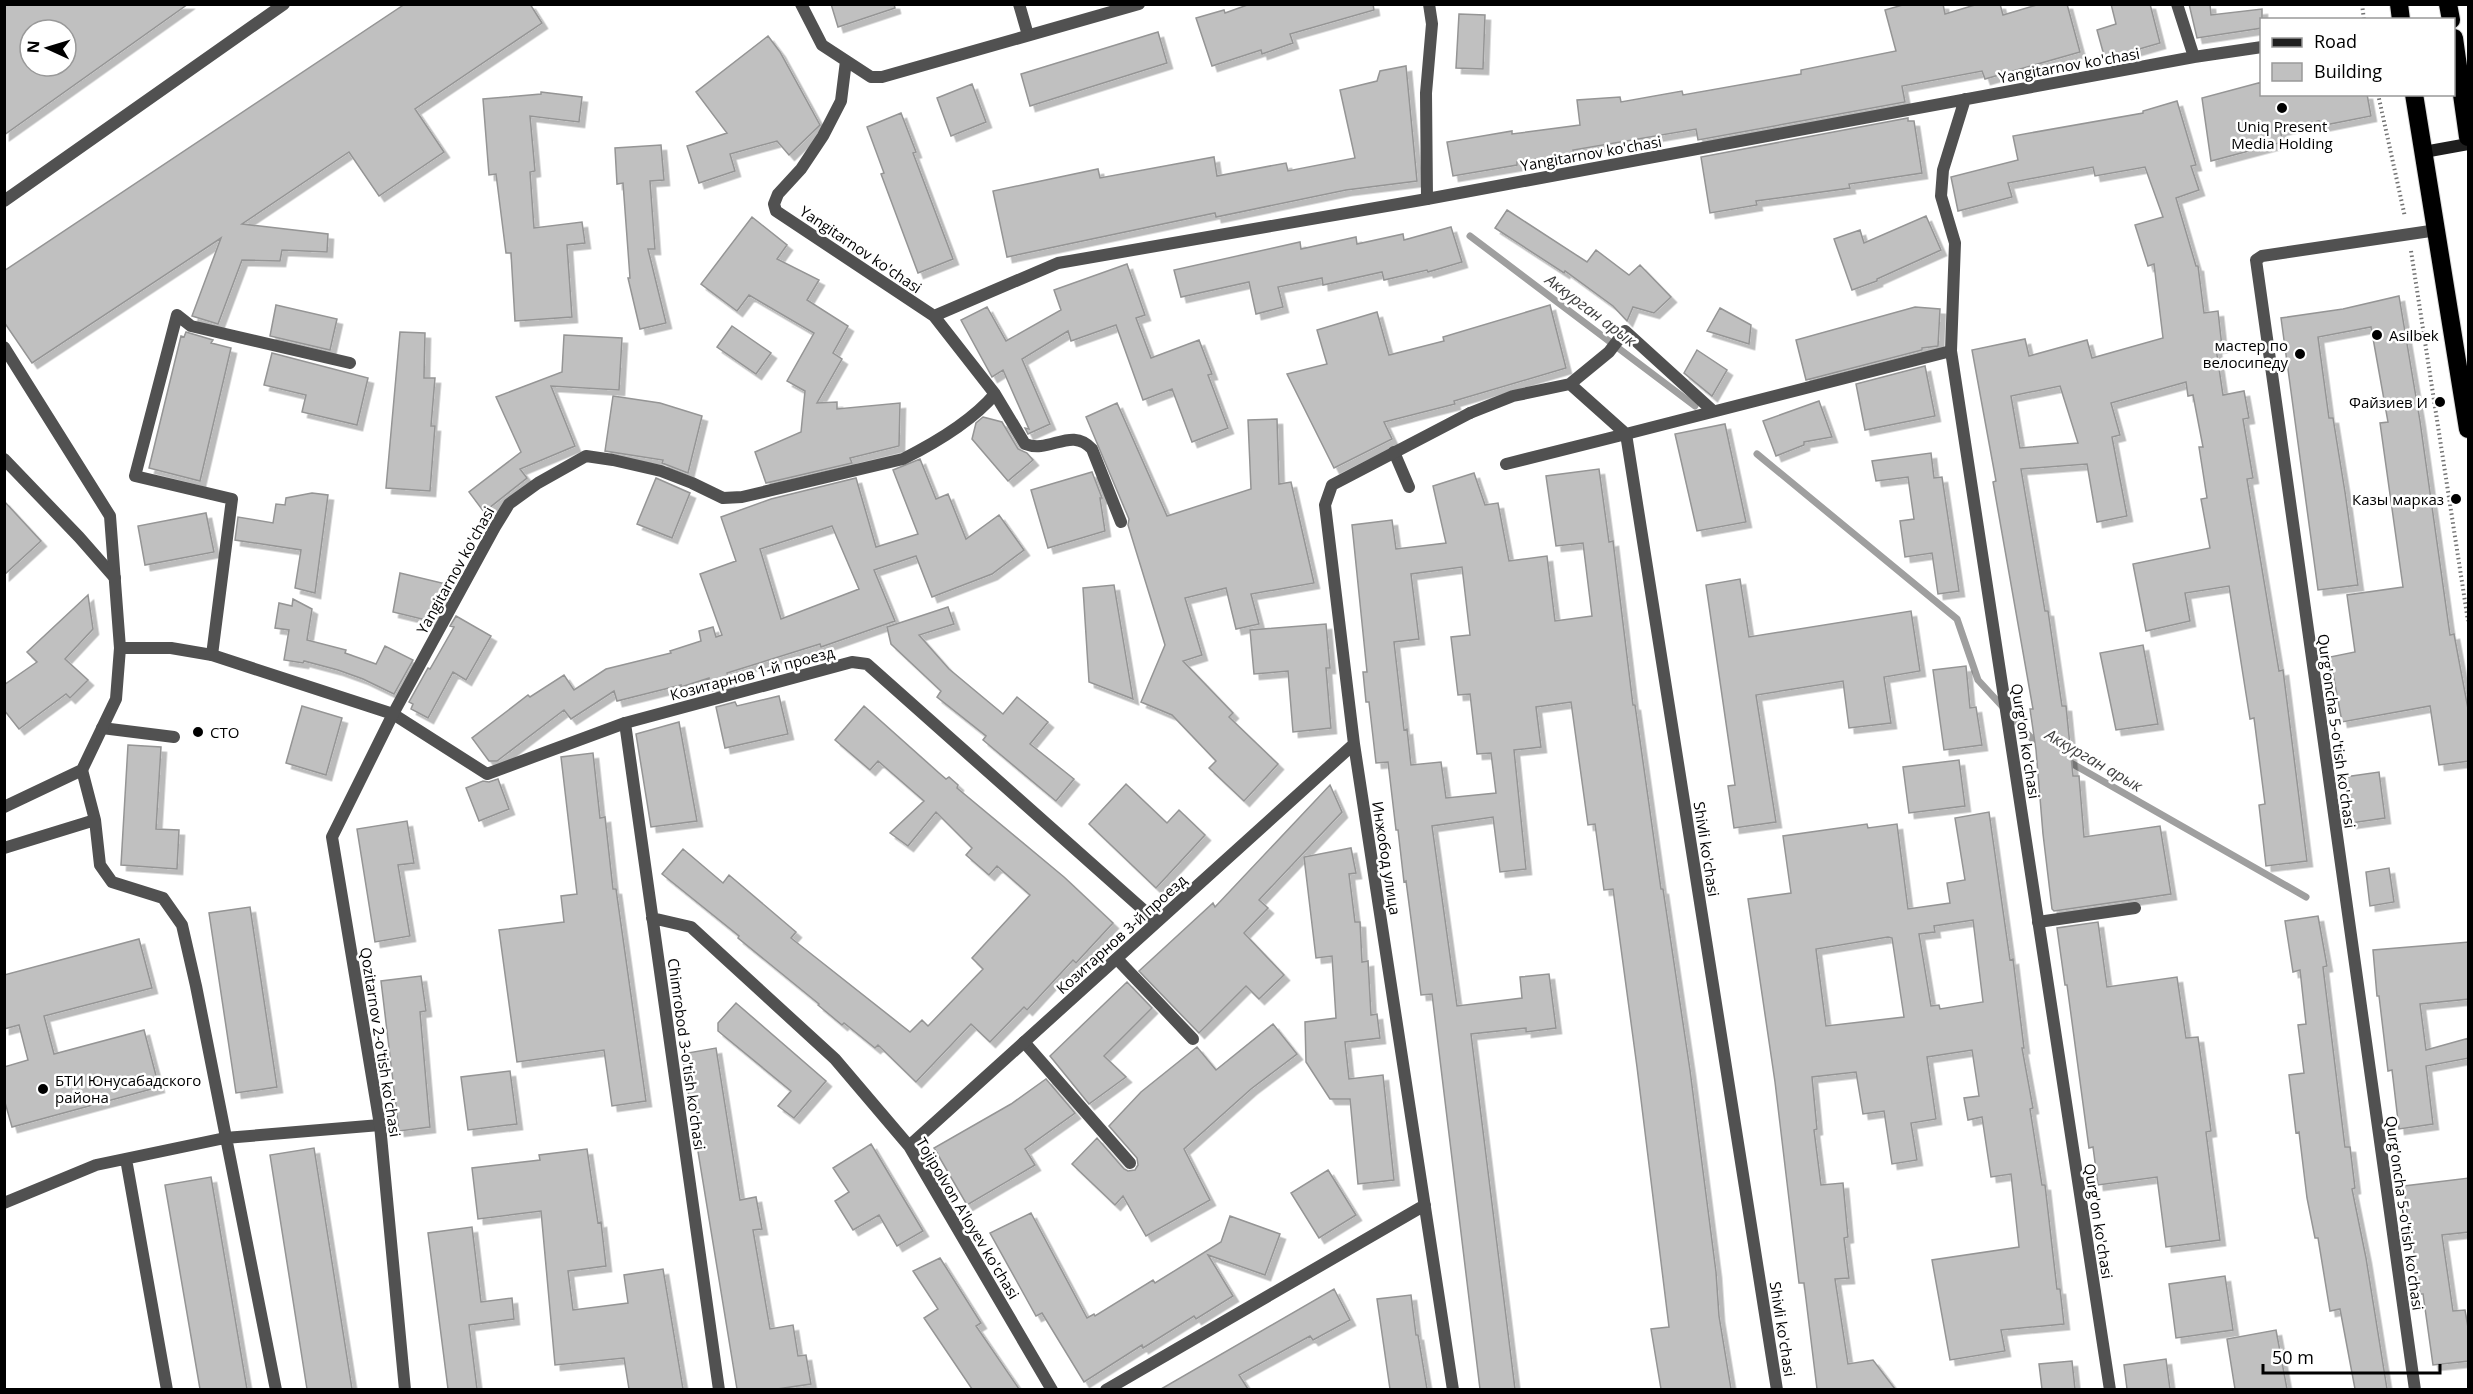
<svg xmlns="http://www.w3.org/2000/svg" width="2473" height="1394" viewBox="0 0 2473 1394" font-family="'Open Sans',sans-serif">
<defs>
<filter id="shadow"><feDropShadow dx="5.5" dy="5.5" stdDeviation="0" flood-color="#0004"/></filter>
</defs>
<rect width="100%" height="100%" fill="#fff"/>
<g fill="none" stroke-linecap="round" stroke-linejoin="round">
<path stroke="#9f9f9f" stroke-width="7" d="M1470,236l225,170
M1757,454l200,165 21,61 57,62 6,4
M2064,759l242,138"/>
</g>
<path fill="#c0c0c0" stroke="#959595" stroke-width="1.5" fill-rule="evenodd" filter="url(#shadow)" d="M4,4h184l-184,131zM30,30h36v36h-36z
M405,4h125l12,19 -127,86 29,43 -65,44 -30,-44 -107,72 86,10 -1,18 -45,-2 -2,11 -38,-1 -24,64 -26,-8 29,-78 -189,125 -28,-41v-51z
M831,4h63l1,4 -57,19z
M1250,4h123l1,6 -84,24 3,9 -31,11 -1,-4 -49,16 -16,-48 28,-8 1,3z
M1906,4h37l2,10 33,-10h22l3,11 37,-11h27l13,48 -95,27 -3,-8 -80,15 3,16 -207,38 -2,-11 -123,21 1,4 -57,8v3l-64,11 -6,-34 65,-11v3l68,-9 -3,-25 43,-3 1,5 61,-11 1,4 118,-21v-4l95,-19 -11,-41z
M2111,4h39l10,39 -55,16 -8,-29 19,-6z
M2189,4h21l1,11 51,-6v19l-65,10z
M1459,14l26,1 -2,54 -27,-1z
M1158,32l9,31 -137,43 -9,-32z
M768,36l12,16 40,73 -31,30 -12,-14 -47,13 5,17 -36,12 -12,-37 40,-13 -31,-41z
M1406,66l11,115 -71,9 -130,27 -1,-4 -208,44 -14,-66 105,-22 2,9 114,-21 3,19 69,-13 2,8 67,-13 -15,-68 37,-9 3,-10z
M2262,82v12h105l4,22 -51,10 -1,-5 -39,9 3,12 -72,19 -9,-63z
M972,84l14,38 -35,14 -14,-38z
M541,92l41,5 -3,25 -49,-6 5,55 -5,1 4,56 48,-6 3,21 -18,2 5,72 -57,4 -4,-68h-5l-10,-79 -7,1 -6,-76 58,-5z
M2177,101l19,64 -5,1 8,24 -23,8 20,68h2l6,47 14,-2 4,36 -6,1 7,47 21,-4 5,27 -6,1 10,59 -6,1 32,192 4,-1 24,191 -41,5 -7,-61 6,-1 -11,-86 -4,1 -21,-133 -44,7 5,28 -44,10 -13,-67 77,-16 -9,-49 6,-1 -8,-51h4l-10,-52 -5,1 -2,-14 -75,21 9,32 -8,2 15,79 -30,6 -10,-58 -66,5 24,142h3l14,95h4l7,70h6l5,61 76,-11 11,68 -117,17 -2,-2 -9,-75 -7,-84 -6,-41h3l-40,-227 3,-1 -24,-131 53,-11 4,17 58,-16 5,18 71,-20 -9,-74 -6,2 -13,-41 28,-8 -18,-50 -50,9 -2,-9 -85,16 4,14 -54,14 -7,-34 67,-17 -5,-24 130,-23v-2zM2060,386l18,57 -58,5 -9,-52z
M901,113l15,39 -3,1 40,106 -35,14 -37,-99 3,-1 -17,-46z
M1908,118v3h6l8,52 -73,11 1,4 -94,13 1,4 -47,8 -9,-56z
M661,145l3,35 -14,1 5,68h-7l18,74 -26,6 -12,-51h2l-7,-95 -6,1 -2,-36z
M1507,210l80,52 9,-12 33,25 11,-10 31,32 -17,16 -21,-6 -6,14 -14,-15 -48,-35 -1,2 -69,-45z
M1926,216l15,34 -64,29v2l-25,9 -18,-51 26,-9 4,13z
M752,217l35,28 -10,14 42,21 -12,20 41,26 -15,27 9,6 -25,44 20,-1v7l63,-6 -1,43 -49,12 2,5 -86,20 -11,-31 46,-20 4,-41 -18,-10 27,-48 -65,-38 -12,16 -36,-27z
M1451,227l11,35 -34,10 -1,-2 -43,10 -2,-8 -59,13 -1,-7 -44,9 5,20 -27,7 -7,-32 -68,15 -7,-27 126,-28 1,7 55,-12 1,7 46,-10 1,6z
M1127,264l18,51 -9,3 15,40 48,-18 13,34 -4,1 20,53 -36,14 -20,-53 -29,11 -27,-75 -45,16 -3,-10 -46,28 28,65 -22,10 -3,-6 4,1 -26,-59 -11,7 -31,-57 26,-13 19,34 55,-31 -7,-20z
M2399,296l21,125 30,214 4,-1 15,80v47l-30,4 -9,-59 -88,16 -12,-65 25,-5 -8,-57 56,-8 -23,-164 8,-1 -17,-95 -53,10 11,81h4l12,74 13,93 -40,5 -37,-272 62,-9z
M276,305l61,14 -7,31 -60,-14z
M1550,305l16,63 -112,33 1,3 -71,18 8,17 -58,29 -47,-94 40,-10 -10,-34 60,-18 12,43 55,-14 -1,-4z
M1915,307l25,2 -2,37 -16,2v2l-116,30 -10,-40z
M1720,308l31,17 -2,19 -42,-13z
M732,326l39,27 -15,21 -39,-27z
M186,332l27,8 -2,3 20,5 -31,133 -51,-13 32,-132 3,1z
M400,332l25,1 -1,45h11l-4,48h4l-5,65 -44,-3z
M564,335l58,3 -3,52 -68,-4 24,60 -55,23 7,9 -43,34 -15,-20 52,-40 -25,-55 66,-25z
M1697,350l30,20 -15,26 -28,-23z
M272,353l96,25 -11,47 -55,-13 4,-17 -42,-10z
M1925,366l10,50 -70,14 -9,-46z
M613,396l47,7 42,13 -14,57 -26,-10 1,-3 -58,-9z
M1819,401l13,36 -28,5v3l-28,11 -13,-35z
M1117,403l50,113 84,-27 -3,-69 29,-1 2,65 12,-2 23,101 -63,11 8,30 -23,5 -10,-41 -41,10 17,57 -19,6 50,52 -4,4 49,47 -34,37 -35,-33 7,-7 -44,-46 -31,-13 24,-57 -37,-120 1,-6 -43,-102z
M983,417l19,5 16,27 9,4 6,7 -25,21 -36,-42 4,-16z
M1725,424l21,98 -49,9 -22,-97z
M1931,453l3,25 8,-1 17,114 -21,3 -6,-41 -27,4 -5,-36 14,-2 -6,-42 -32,4 -4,-20z
M920,459l16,40 12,-5 18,45 33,-24 25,35 -32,24 -60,23 -16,-41 -42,14 21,51 -74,26 -1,-3 -93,29 4,13 -19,5 -3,-13 -28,9v-2l-64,16 -3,-10 -43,28 -7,-9 -67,51h-8l-17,-23 56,-43 2,2 34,-22 10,15 32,-21 65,-16 -1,-2 31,-10 -2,-10 14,-4 3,10 6,-2 -22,-61 36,-13 -15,-44 50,-18 85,-21 20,69 42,-13 -25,-64zM832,526l27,63 -78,30 -21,-70z
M1599,469l10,73 4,-1 20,164h2l26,184h2l27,181 26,202 3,44 12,73h-70l-10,-60 18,-2 -32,-260 -24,-178 -9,1 -9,-66 -7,1 -17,-123 -35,5 5,40 -27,3 12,119 -26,3 -7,-55 -61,9 25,180 65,-8 -2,-21 29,-3 7,54 -30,4v-4l-55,6 44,355h-35l-48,-395 -11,1 -15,-114 -2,1 -6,-52h-2l-8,-68 -12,1 -7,-61h-3l-3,-30h4l-15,-147 40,-5 4,29 50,-6 -13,-57 41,-13 11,32 13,-2 11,58 38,-5 8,65 37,-5 -9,-73 -27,3 -10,-70zM1462,567l8,68 -19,2 7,58 12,-1 7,60 14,-1 5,40 -50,5 -5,-36 -30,3 -4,-36 -3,1 -10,-88 25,-3 -8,-65z
M1092,472l10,26h-2l5,33 -57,17 -17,-58z
M656,478l34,15 -18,45 -35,-14z
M312,493l16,2 -13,98 -20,-5 6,-38 -66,-10 3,-23 35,6 3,-19 9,1 1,-7z
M4,501l37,40 -37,34z
M206,513l8,39 -69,13 -7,-39z
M400,573l46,11 -4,23 -8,15 -41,-10z
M1740,579l9,58 162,-26 9,60 -36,6 7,46 -42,5 -6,-47 -87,14 20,127 -42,6 -6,-42 7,-1 -29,-200z
M1114,585l19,114 -44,-17 -6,-94z
M88,595l5,34 -28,30 23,21 -18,18 -4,-4 -47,35 -15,-19v-25l33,-23 -10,-10z
M293,599l19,10 -5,31 39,10 -1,3 31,11 9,-18 28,14 -19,34 -31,-15 -25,-9 -34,-9 -1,2 -19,-3 5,-30 -14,-2 4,-25 13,3z
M948,607l6,17 -35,11 30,34 54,45 14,-17 31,25 -18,22 44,35 -18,22 -73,-61 3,-4 -49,-39 4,-6 -50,-47 -4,-17z
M456,616l35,20 -25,44 -13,-8 -25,46 -17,-9 2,-5 -4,-2 19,-34 2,1 24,-42 -4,-1z
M1326,624l4,44h-4l5,60 -38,4 -5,-61 -34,3 -4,-44z
M2143,645l15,79 -42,6 -16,-77z
M1966,666l4,42 6,-1 6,38 -38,5 -11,-80z
M779,696l9,38 -63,14 -9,-41 19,-5 2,4z
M302,706l40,12 -16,57 -40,-12z
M864,706l75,67 7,6 3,-2 9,8 -1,3 107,89 49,46 -37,40 -3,-3 -46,50 -3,-3 -34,35 -19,-18 -55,58 -38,-37 -3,3 -31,-25 -2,2 -24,-20 1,-1 -81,-66 1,-2 -77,-62 21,-25 40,34 6,-8 67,57 -5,6 119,94 12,-12 6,6 55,-57 -11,-11 58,-63 -33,-29 -8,9 -23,-20 6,-7 -36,-36 -28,34 -18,-13 34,-32 -46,-40 -8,9 -35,-30z
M679,722l18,99 -46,6 -15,-93z
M128,745l33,2 -5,82 23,1 -2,39 -56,-4z
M593,753l7,65 5,-1 8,72h3l30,212 -34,5 -8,-56 -87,12 -18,-132 65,-8 -3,-26 16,-2 -16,-137z
M1959,760l6,46 -56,7 -6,-46z
M2379,772l6,46 -34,5 -6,-46z
M498,779l11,30 -30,12 -13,-33 17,-7 6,1z
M1126,784l41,39 12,-13 26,25 -49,53 -67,-64z
M1330,785l12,27 -83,88 9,8 -24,25 40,42 -25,24 -13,-13 -47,47 -60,-62 74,-68 2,4z
M1989,812l21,148 3,-1 11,89h-2l11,60 -3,1 12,76h3l12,104h3l4,35 -63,6 4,21 -55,9 -18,-100 87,-13 -8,-73 -20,3 -9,-60 -14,3 -4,-22 15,-2 -7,-46 -45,7 9,62 -25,4 6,37 -25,4 -8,-53 -21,3 -7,-42 -44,5 5,52 -3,1 7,55 22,-2 5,54 -4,1 5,40 -14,1 13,85 25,-4 22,29h-78l-13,-106h-5l-24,-201 -27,-183 43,-6 -8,-57 84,-12 1,4 29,-4 11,85 42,-6 -3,-20 18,-3 -10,-62zM1973,920l10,82 -43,7 -1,-4 -8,1 -12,-72 16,-2 -1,-6zM1888,937l4,1 12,79 -78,9 -10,-77z
M407,821l7,42 -16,2 12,71 -35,6 -18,-113z
M1351,848l5,25 -7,1 6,48h5l2,40 6,-1 3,54 6,-1 3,24 -35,4 4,37 34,-4 11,105 -36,4 -8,-85h-20l-24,-37 -1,-40 31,-4 -4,-62 -16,2 -12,-101z
M2389,868l5,34 -24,4 -4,-34z
M250,907l27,180 -41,6 -27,-180z
M2318,916l9,50 -4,1 22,180h5l5,41 -3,1 14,69 21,131h-32l-15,-80 -10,2 -12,-73h-3l-8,-40 -8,-66 -3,1 -7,-58 15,-2 -6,-48 8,-1 -6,-54 -7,2 -8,-51z
M2098,922l9,65 70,-10 9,61 12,-1 13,94 -5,1 14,108 -54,7 -9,-70 -59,8 -5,-38 -4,1 -22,-163h-2l-8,-57z
M139,939l13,49 -108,28 10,38 90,-24 15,57 -147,40 -8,-28v-32l24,-7 -9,-35 -15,4v-54z
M2469,942v57l-49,5 6,46 43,-12v20l-43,8 7,58 -34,5 -7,-59 -4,1 -9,-75h-2l-4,-46z
M421,976l5,35 -6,1 10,115 -31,4 -18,-150z
M1127,982l25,26 -48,48 22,21 -37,27 -39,-48z
M736,1003l90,78 -32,37 -16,-12 13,-15 -73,-60v-8z
M1273,1024l24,30 -46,35 -67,60 26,51 -64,36 -23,-40 -8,9 -43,-41 25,-26 27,31 4,2 7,-1 3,-5 -1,-7 -28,-32 32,-34 56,-45 19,23z
M716,1048l24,152 16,-3 6,32 -9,1 17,99 23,-4 5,31 8,-1 5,29 -34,5h-40l-55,-335z
M510,1071l7,53 -49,6 -7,-53z
M1046,1079l29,34 -50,36 10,16 -68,40 -33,-57 77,-44z
M871,1144l52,87 -26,15 -18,-31 -26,15 -18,-29 14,-9 -16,-24z
M314,1148l38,241h-45l-37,-234z
M587,1149l11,74 3,-1 5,44 -38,5 5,39 55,-7 -4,-28 39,-6 20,120h-54l-5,-31 -69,7 -14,-154 -63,8 -6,-51 68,-8 -1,-5z
M1328,1170l28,45 -37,23 -28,-45z
M211,1177l36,212h-47l-35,-204z
M2469,1178v54l-27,3 11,76 12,-1 4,23v28l-36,4 -10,-71h-3l-8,-55h-2l-6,-53z
M1031,1213l56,105 7,-4 1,2 58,-36 2,3 66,-41 9,-26 50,18 -15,41 -57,-20 25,41 -37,23 -2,-3 -51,32 -1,-3 -58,37 -42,-69 -6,3 -46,-83z
M472,1227l9,75 31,-4 2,21 -45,6 8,64h-29l-20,-156z
M940,1258l41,65 -5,3 43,63h-47l-48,-71 14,-9 -25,-38z
M2225,1276l8,54 -57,8 -7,-54z
M1334,1289l16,31 -37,20 -3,-4 -71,39 9,14h-87z
M1411,1295l5,40h2l9,54h-37l-13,-90z
M2276,1330l11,59h-52l-8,-50z
M2166,1359l4,30h-43l-3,-24z
M2072,1361l3,28h-33l-3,-25z"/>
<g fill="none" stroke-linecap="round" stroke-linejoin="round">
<defs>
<path id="highway" d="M2399,4l2,16
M2448,4l3,16
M2454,38l14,99
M2414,94l54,335"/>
</defs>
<use href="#highway" stroke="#dbdbdb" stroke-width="20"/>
<path stroke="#737373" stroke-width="4" stroke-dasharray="1.5 3" stroke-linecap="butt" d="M2362,4l2,16
M2378,94l27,123
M2411,251l57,370"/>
<path stroke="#515151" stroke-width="12" d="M1019,4l9,31
M1427,199l-1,-106 6,-69 -3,-20
M4,201l280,-197
M1570,384l39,-32 16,-21 88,80
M1470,413l43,-17 57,-12 56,50 325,-83
M1394,452l15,35
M4,459l75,78 36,41
M212,655l20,-156 -97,-23 42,-161 14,11 159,37
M393,714l94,60 138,-51
M102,728l72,9
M82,770l13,50 5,45 12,17 51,16 19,27 14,61 80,404
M4,848l91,-28
M2038,922l97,-14
M1117,959l76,80
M1024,1042l106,121
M126,1159l41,231
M4,1203l92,-38 129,-27 155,-13"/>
<path stroke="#515151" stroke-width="12" d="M801,4l21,41 49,32h11l257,-73
M2177,4l17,53
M846,61l-5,40 -18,35 -22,33 -23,25 -4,10 2,7 158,105 61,78 30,50c25,10 46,-18 67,5l29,73
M1965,99l-22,71 -2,26 14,47 -4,108 159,1039
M934,316l124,-53 369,-64 767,-142 68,-10
M4,347l106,169 10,132 -4,51 -34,71 -78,37
M1506,464l120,-30 151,956
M120,648h51l41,7 181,59
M652,918l39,9 144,132 74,87 143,244
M909,1146l445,-402
M405,1390l-25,-265 -48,-288 61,-123 102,-187 14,-23 29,-21 48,-27 27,4 48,11 31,12 31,15 19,-1 161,-38c32,-16 69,-38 92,-65
M719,1390l-94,-667 227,-61 15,2 290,258
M1106,1390l319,-185
M1453,1390l-99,-646 -29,-239 7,-20 138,-72
M2415,1390l-159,-1130 6,-4 175,-26"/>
<path stroke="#1e1e1e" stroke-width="12" d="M2424,152l44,-8"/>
<use href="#highway" stroke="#000" stroke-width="18"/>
</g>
<g fill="#000" stroke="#fff" stroke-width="2">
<circle cx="2282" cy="108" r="6"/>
<circle cx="2377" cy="335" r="6"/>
<circle cx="2300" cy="354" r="6"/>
<circle cx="2440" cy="402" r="6"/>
<circle cx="2456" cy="499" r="6"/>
<circle cx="198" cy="732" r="6"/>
<circle cx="43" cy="1089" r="6"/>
</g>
<g text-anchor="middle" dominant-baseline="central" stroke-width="5" stroke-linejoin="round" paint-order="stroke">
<g font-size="15" fill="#000" stroke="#fff">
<text transform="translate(2069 65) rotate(-10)">Yangitarnov ko'chasi</text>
<text transform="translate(1591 153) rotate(-10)">Yangitarnov ko'chasi</text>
<text transform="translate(861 249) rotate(34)">Yangitarnov ko'chasi</text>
<text transform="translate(455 570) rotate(-61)">Yangitarnov ko'chasi</text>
<text transform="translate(752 673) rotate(-15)">Козитарнов 1-й проезд</text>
<text transform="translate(2337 731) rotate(82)">Qurg'oncha 5-o'tish ko'chasi</text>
<text transform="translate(2026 741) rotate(81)">Qurg'on ko'chasi</text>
<text transform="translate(1707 849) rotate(81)">Shivli ko'chasi</text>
<text transform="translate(1387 858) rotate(81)">Инжобод улица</text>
<text transform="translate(1121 934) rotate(-42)">Козитарнов 3-й проезд</text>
<text transform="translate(381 1042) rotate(81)">Qozitarnov 2-o'tish ko'chasi</text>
<text transform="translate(687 1054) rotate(82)">Chimrobod 3-o'tish ko'chasi</text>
<text transform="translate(2405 1213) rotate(82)">Qurg'oncha 5-o'tish ko'chasi</text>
<text transform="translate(968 1218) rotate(59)">Tojipolvon A'loyev ko'chasi</text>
<text transform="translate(2099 1221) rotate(81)">Qurg'on ko'chasi</text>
<text transform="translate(1783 1329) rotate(81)">Shivli ko'chasi</text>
</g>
<g font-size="15" fill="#000" stroke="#fff" text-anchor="start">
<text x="2282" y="126" text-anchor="middle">Uniq Present<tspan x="2282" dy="17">Media Holding</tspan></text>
<text x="2389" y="335">Asilbek</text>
<text x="2288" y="345" text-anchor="end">мастер по<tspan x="2288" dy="17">велосипеду</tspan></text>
<text x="2428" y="402" text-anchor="end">Файзиев И</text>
<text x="2444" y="499" text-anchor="end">Казы марказ</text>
<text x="210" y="732">СТО</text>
<text x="55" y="1080">БТИ Юнусабадского<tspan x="55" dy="17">района</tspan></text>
</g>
<g font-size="16" font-style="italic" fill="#404040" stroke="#fff">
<text transform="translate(1591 310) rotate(37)">Аккурган арык</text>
<text transform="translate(2094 760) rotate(30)">Аккурган арык</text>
</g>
</g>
<rect width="2473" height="1394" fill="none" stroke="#000000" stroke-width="12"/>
<rect x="2260" y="18" width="195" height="78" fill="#ffffff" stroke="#999999" stroke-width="1.5"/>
<rect x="2272" y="38" width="30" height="9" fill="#1e1e1e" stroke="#999999" stroke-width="1.5"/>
<text x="2314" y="48" font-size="18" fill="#000000">Road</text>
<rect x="2272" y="63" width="30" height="18" fill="#c0c0c0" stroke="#999999" stroke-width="1.5"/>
<text x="2314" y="78" font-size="18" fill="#000000">Building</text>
<g transform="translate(48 48) rotate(274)"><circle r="28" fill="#ffffff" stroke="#999999" stroke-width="1.5"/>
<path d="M0-4.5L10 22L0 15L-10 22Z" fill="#000000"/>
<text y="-9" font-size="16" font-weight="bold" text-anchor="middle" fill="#000000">N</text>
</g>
<path d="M2263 1364v9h177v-9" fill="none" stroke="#000000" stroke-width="3"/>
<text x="2272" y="1364" font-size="18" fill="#000000" stroke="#ffffff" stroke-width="4.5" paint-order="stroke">50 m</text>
</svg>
